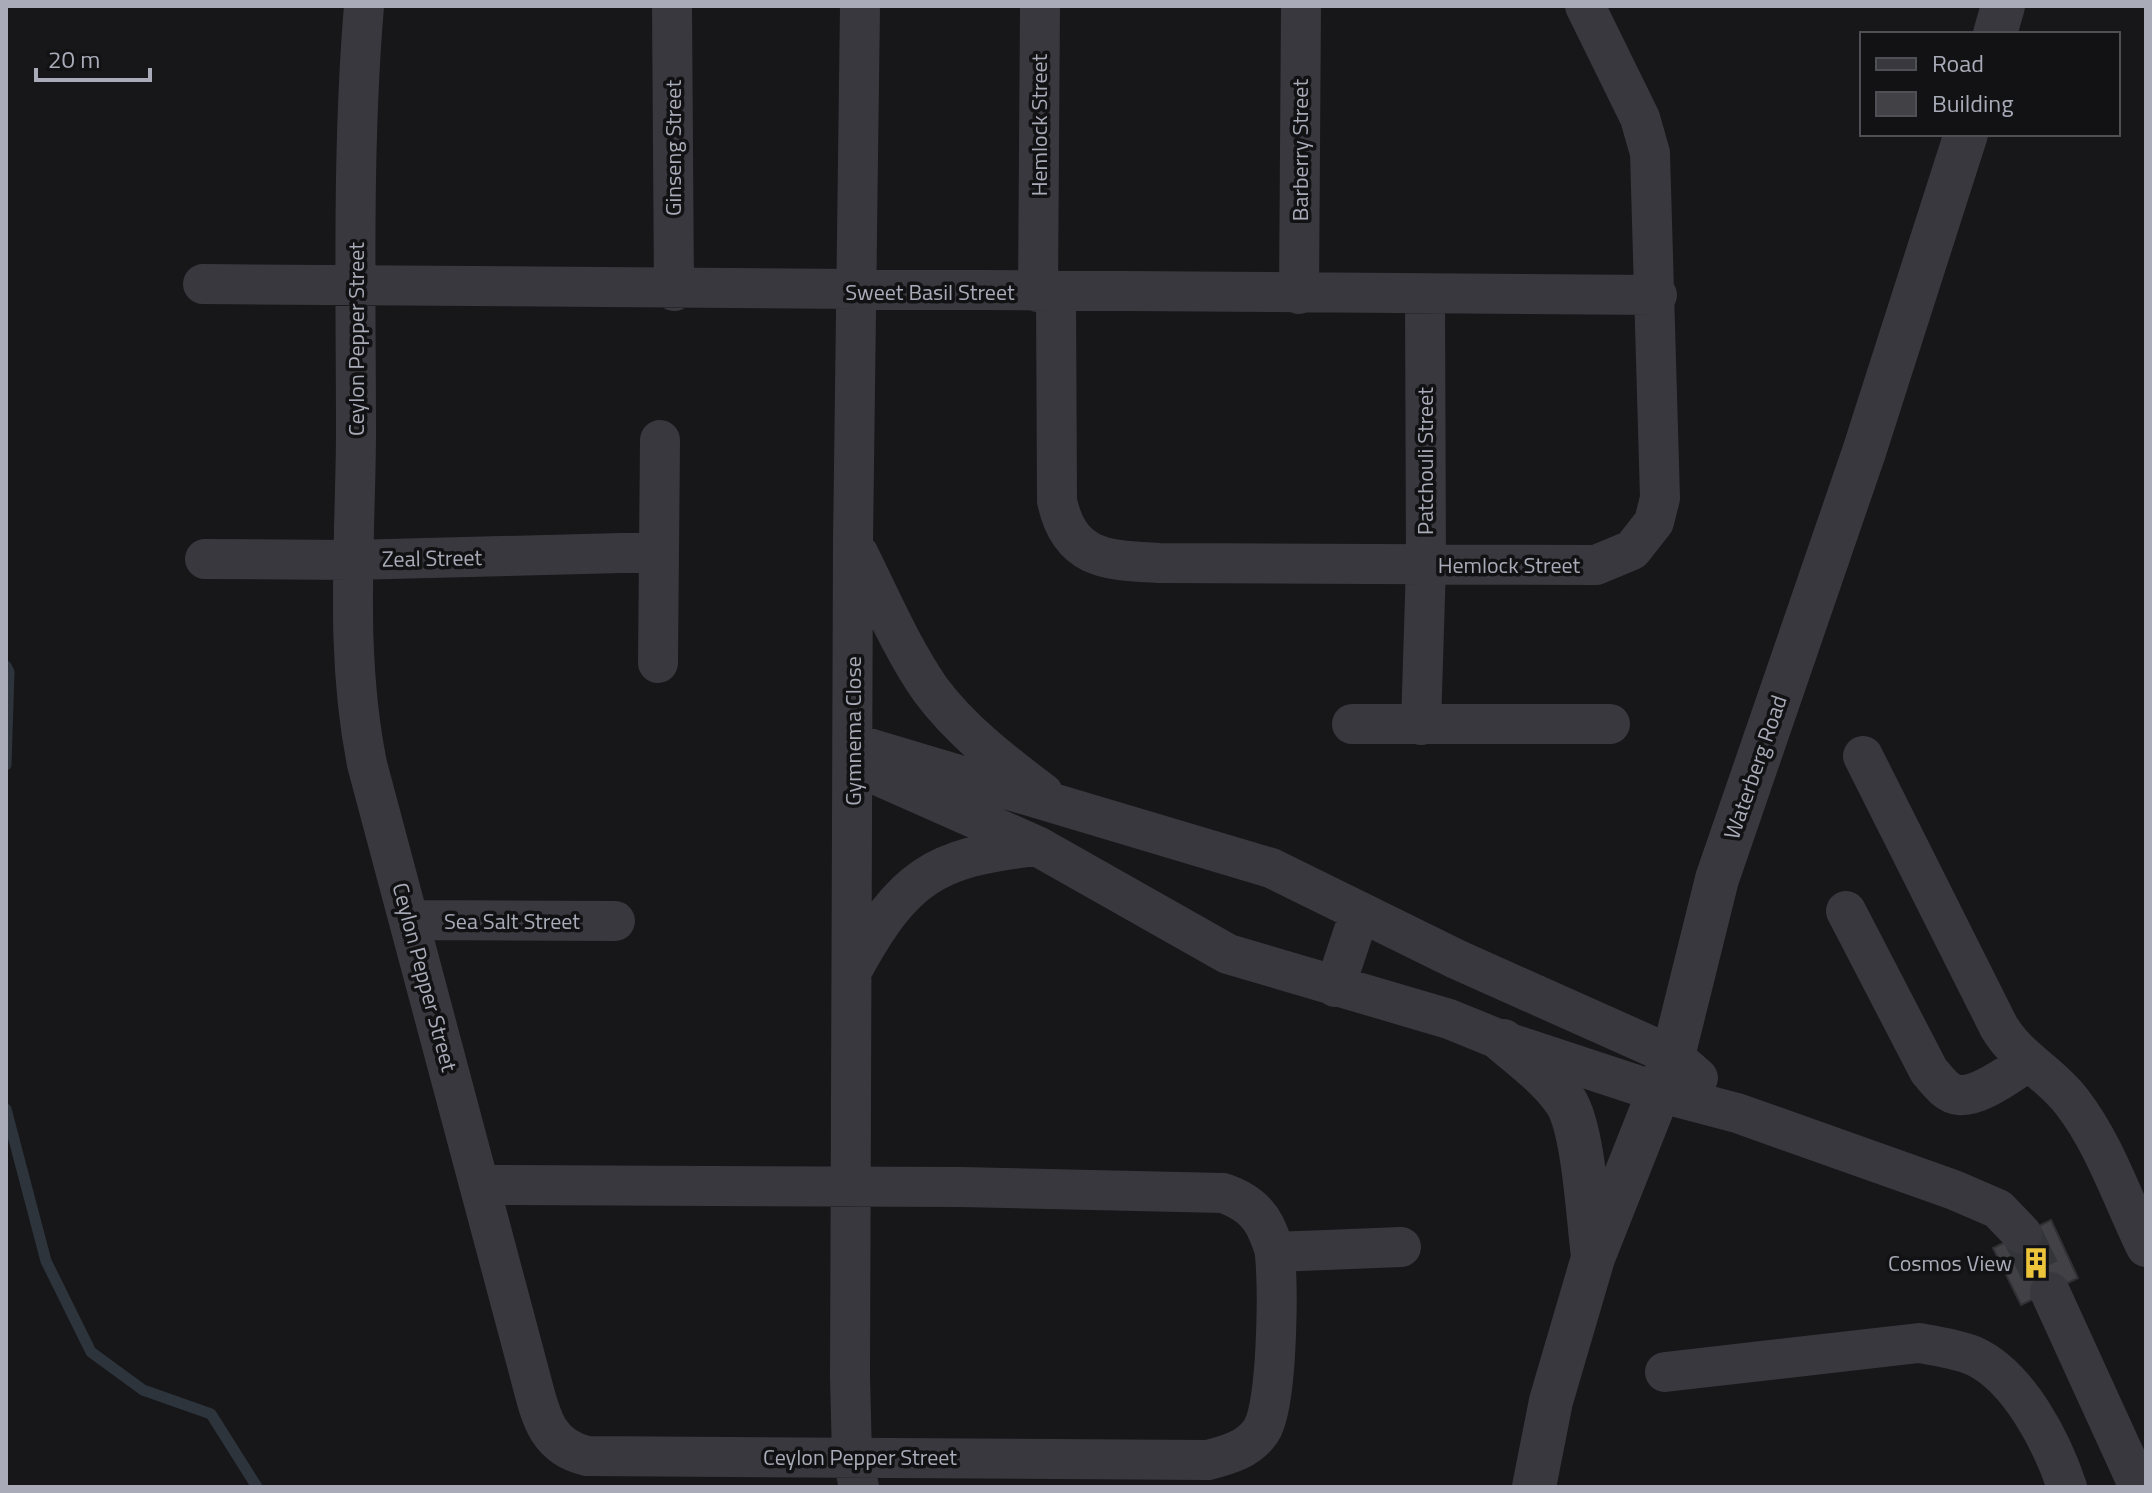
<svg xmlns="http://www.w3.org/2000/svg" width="2152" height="1493" viewBox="0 0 2152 1493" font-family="'Titillium Web',sans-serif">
<rect width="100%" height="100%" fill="#171719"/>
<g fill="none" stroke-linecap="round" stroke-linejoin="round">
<path stroke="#2d343c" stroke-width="11" d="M6,666l3,6 -3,93
M6,1109l40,152 45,91 52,38 68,24 46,73"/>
</g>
<path fill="#414146" stroke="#313135" stroke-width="2" d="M2051,1220l27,58 -57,27 -28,-57z"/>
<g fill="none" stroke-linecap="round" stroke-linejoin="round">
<path stroke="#343539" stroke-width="40" stroke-dasharray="40 20" stroke-linecap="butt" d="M2022,1234l28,58"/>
<path stroke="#38383e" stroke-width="40" d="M364,6c-12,143 -8,288 -8,431 -1,113 -11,216 11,327l165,619c9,35 16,64 55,73l621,4c20,-5 41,-11 53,-29 17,-25 17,-143 14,-176 -1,-10 -6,-20 -10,-29 -9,-18 -24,-27 -42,-33l-262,-6 -480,-2
M672,6l2,285
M203,284l1454,11
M1038,292l2,-286
M1056,292l1,209c13,60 51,59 102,62l437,2 36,-15 22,-28 6,-24 -10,-345 -10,-35 -55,-112
M1299,294l2,-288
M858,553c23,46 43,94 72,136 30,41 73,74 113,104
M205,559l146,1 308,-8
M658,663l2,-223
M1352,724h258
M1421,725l5,-160 -1,-271
M865,747l406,121 185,91 217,97 25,22
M1863,756l136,271c19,32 51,46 73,75 32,41 51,98 74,145
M854,765l183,81 191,108 221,65 54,22 158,52 76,20 217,77 44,19 24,25
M1846,911l83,160c8,9 17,23 30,24 21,2 51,-22 69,-33
M410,920l205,1
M853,969c50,-91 80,-112 184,-123
M1335,987l25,-75
M1275,1252l126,-5
M2050,1292l89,195
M1665,1372l254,-29c18,3 38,6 55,13 45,21 78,86 93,131
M859,1487l-7,-31 -2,-79 3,-835 7,-536"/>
<path stroke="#38383e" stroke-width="44" d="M1995,34l8,-28
M1503,1041c22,19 47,37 63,61 18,29 22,117 27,154
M1534,1487l17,-86 42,-143 80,-202 44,-177 147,-427 102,-318"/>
</g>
<defs>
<symbol id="building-bare" viewBox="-9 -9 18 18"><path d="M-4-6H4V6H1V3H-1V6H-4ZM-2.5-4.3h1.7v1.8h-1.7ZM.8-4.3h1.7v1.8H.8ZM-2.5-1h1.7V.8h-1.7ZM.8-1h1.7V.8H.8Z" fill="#edc53a" stroke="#121214" stroke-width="2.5" paint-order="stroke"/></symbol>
</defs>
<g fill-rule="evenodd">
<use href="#building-bare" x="2014" y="1241" width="44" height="44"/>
</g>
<g text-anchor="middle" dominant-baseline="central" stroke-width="7" stroke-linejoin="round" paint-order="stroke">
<g font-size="22" fill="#a9acb8" stroke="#121214">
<text transform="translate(1039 125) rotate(-90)">Hemlock Street</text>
<text transform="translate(673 148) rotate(-90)">Ginseng Street</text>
<text transform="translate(1300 150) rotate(-90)">Barberry Street</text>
<text x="930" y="292">Sweet Basil Street</text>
<text transform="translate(356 339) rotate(-90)">Ceylon Pepper Street</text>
<text transform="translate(1425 461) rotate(-90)">Patchouli Street</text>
<text transform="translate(432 558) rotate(-1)">Zeal Street</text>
<text x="1509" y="565">Hemlock Street</text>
<text transform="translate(853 731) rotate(-90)">Gymnema Close</text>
<text transform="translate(1755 767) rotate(-71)">Waterberg Road</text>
<text x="512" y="921">Sea Salt Street</text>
<text transform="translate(425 977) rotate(75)">Ceylon Pepper Street</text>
<text x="860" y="1457">Ceylon Pepper Street</text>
</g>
<g font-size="22" fill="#a9acb8" stroke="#121214" text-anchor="end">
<text x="2012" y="1263">Cosmos View</text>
</g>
</g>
<rect width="2152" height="1493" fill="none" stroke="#a9acb8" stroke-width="16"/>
<rect x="1860" y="32" width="260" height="104" fill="#121214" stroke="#4e5056" stroke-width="2"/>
<rect x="1876" y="58" width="40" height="12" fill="#38383e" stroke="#4e5056" stroke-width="2"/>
<text x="1932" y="72" font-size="24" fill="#a9acb8">Road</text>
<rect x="1876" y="92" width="40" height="24" fill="#414146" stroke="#4e5056" stroke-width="2"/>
<text x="1932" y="112" font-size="24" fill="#a9acb8">Building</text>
<path d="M36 68v12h114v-12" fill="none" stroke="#a9acb8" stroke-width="4"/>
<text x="48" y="68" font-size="24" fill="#a9acb8" stroke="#121214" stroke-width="6" paint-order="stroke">20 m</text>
</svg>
